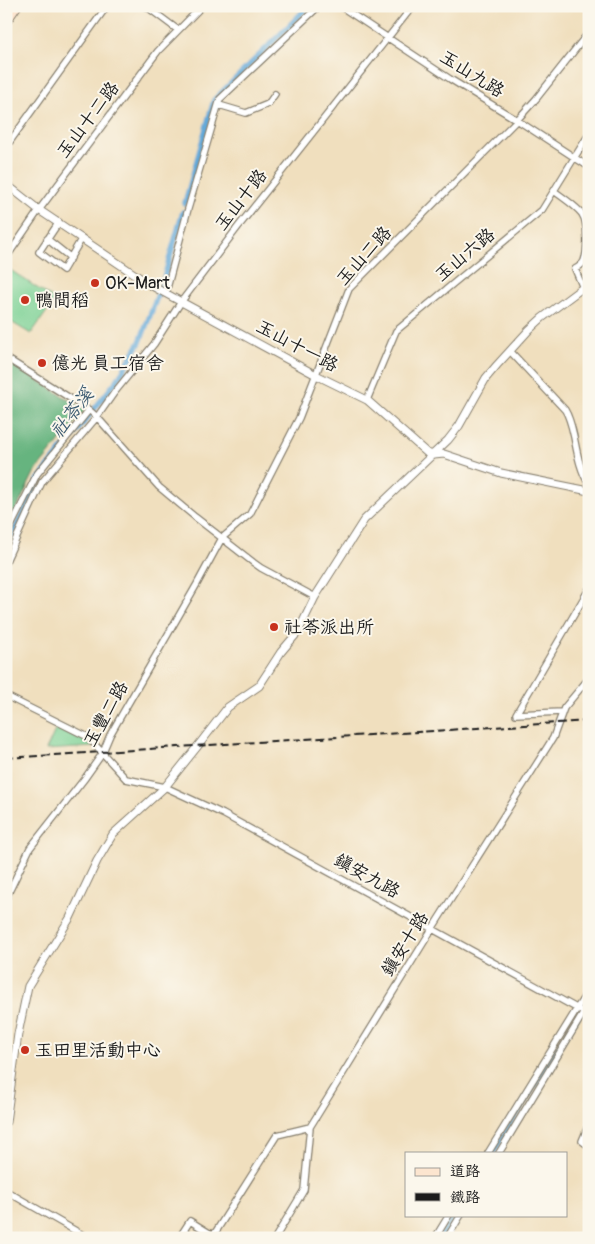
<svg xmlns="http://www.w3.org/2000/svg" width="595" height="1244" viewBox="0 0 595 1244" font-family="Pangolin,'LXGW WenKai TC',sans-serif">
<rect width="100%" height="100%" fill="#fbf7ec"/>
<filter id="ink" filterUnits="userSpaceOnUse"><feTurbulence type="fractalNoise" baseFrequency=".02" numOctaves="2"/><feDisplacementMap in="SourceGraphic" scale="10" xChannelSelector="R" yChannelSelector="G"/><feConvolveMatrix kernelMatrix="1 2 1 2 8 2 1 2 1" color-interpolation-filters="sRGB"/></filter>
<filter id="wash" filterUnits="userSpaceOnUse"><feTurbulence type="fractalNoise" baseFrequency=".0096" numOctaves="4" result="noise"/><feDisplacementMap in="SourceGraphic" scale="20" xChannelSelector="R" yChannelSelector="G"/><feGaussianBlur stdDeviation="1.12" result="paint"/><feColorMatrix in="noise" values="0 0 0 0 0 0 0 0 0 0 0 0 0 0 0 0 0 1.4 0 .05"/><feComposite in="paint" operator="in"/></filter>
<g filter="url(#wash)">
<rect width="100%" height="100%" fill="#f0dfbe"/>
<path fill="#7ed296" stroke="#4d7759" d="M6,267l49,33 -24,34 -25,-15z
M57,726l28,14 8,7 -47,3z"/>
<path fill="#66b47f" stroke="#41684e" d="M6,360l79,50 -51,63 -28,58v-130l4,-7 -4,-3z"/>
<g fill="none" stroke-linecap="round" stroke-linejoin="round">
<path stroke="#64a9d9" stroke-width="5.5" d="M185,203l29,-103 95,-94
M162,285l21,-73
M6,548l33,-69 79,-100 22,-37 18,-48
M493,1153l96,-156
M440,1238l14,-23"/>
</g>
</g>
<g filter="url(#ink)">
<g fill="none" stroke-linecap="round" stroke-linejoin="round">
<defs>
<path id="minor" d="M146,6l32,24
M340,6l110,73 67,41 72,47
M219,105l27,8 22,-9 7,-10
M6,147l101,-141
M554,191c7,5 23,16 28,23 6,8 6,37 2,47 -2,4 -5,6 -9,8l8,19 6,7
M59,222l-20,30 24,18 19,-32
M47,239l24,19
M6,258l33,-48 119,-159 44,-45
M166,292l22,-83 32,-110 99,-93
M510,351l55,59c5,8 7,18 9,27 3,15 6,34 15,47
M6,358l83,52 8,7 62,70 36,30 59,46 7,5 54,29
M367,400l29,-69 146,-121 47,-76
M6,536l31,-62 52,-64
M6,561l36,-79 55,-65 17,-24 40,-49 27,-42 57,-75 175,-221
M6,696l82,41 38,42 39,8 58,27 366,201
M562,712l-46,2 73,-125
M6,898l24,-50 55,-70 17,-24 8,-19 87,-151 25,-46 28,-24 49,-96 50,-129 168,-169 19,-21 53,-67
M589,1124l-7,17 7,5
M488,1153l101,-164
M499,1153l90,-149
M6,1191l82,47
M179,1238l11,-17 21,13 4,-1 62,-98 33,-8
M275,1238l29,-48 6,-63 122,-198 121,-191 11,-30 25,-30
M435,1238l14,-23
M447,1238l14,-23"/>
<path id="tertiary" d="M6,184l33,26 113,76 164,89 51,25 60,53 7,2 10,-1 57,19 88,18
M6,1122l12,-88 10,-48 42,-68 27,-57 16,-27 52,-47 36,-45 27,-35 31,-21 22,-34 17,-20 17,-35 49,-77 84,-80 11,-14 27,-48 11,-13 32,-35 13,-12 47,-35"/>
<path id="secondary" d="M6,22l11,-16"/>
</defs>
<use href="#minor" stroke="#867e6d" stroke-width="8"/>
<use href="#tertiary" stroke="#867e6d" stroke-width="9"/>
<use href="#secondary" stroke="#867e6d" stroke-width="10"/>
<use href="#minor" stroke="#fff" stroke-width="5.5"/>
<use href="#tertiary" stroke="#fff" stroke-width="7"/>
<use href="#secondary" stroke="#fce5cf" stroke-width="8"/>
<path stroke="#1c1c1c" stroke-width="2" stroke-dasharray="8 4" stroke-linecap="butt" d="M6,758l583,-37"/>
</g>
</g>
<g fill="#c8321e" stroke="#fbf7ec" stroke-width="2">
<circle cx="95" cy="283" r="5"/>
<circle cx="25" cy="300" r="5"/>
<circle cx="42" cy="363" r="5"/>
<circle cx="274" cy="627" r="5"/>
<circle cx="25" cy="1050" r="5"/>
</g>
<g text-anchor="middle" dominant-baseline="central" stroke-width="4" stroke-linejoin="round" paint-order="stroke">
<g font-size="18" fill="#1c1c1c" stroke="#fbf7ec">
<text transform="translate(472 74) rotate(32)">玉山九路</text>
<text transform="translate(88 120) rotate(-53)">玉山十二路</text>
<text transform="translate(241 200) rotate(-52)">玉山十路</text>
<text transform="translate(465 255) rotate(-40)">玉山六路</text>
<text transform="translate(364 256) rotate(-48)">玉山二路</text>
<text transform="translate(297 346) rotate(28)">玉山十一路</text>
<text transform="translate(106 714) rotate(-61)">玉豐二路</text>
<text transform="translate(367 876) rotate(29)">鎮安九路</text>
<text transform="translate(405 944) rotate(-58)">鎮安十路</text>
</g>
<g font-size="18" fill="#1c1c1c" stroke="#fbf7ec" text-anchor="start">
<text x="105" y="283">OK-Mart</text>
<text x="35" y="300">鴨間稻</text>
<text x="52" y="363">億光 員工宿舍</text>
<text x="284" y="627">社苓派出所</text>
<text x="35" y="1050">玉田里活動中心</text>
</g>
<g font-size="19" font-style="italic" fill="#3c5b71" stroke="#fbf7ec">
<text transform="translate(72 413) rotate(-52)">社苓溪</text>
</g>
</g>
<rect width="595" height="1244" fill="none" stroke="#fbf7ec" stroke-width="25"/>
<rect x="405" y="1152" width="162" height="65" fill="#fbf7ec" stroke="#a29f99"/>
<rect x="415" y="1168" width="25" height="8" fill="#fce5cf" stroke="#a29f99"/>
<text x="450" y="1176" font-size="15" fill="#1c1c1c">道路</text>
<rect x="415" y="1193" width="25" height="8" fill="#1c1c1c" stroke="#a29f99"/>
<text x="450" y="1202" font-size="15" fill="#1c1c1c">鐵路</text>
</svg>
